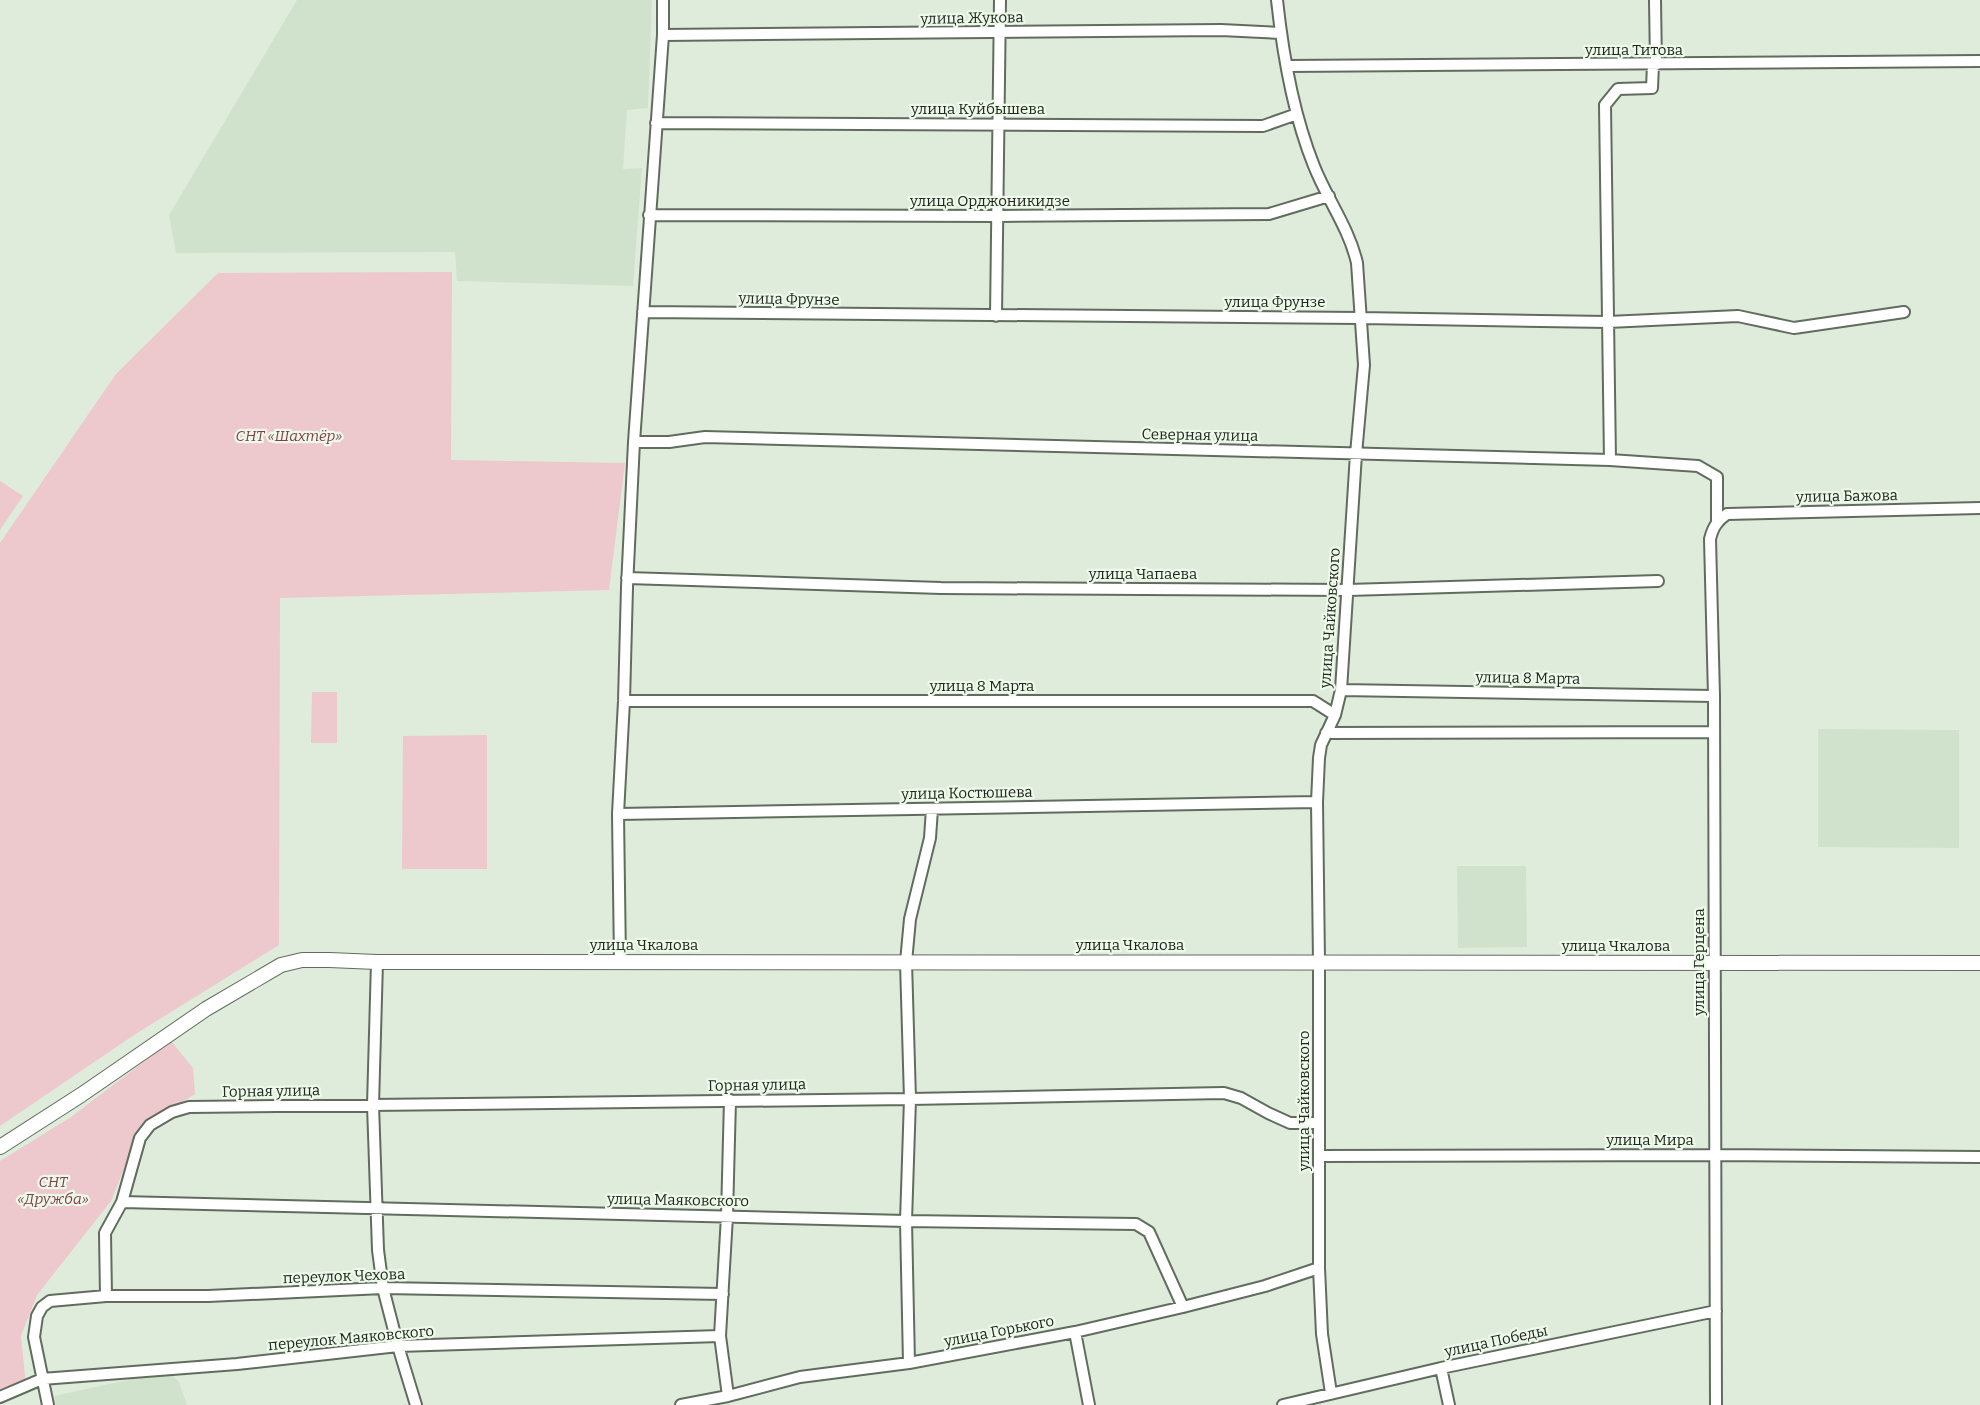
<svg xmlns="http://www.w3.org/2000/svg" width="1980" height="1405" viewBox="0 0 1980 1405" font-family="Bitter,serif">
<rect width="100%" height="100%" fill="#dfecdc"/>
<path fill="#d1e2cc" d="M297,0h355l-4,108 -21,2 -4,59 19,-1 -9,118 -176,-5 -2,-29 -279,1 -7,-38z
M1818,729l141,1v118l-141,-1z
M1457,866h69l1,81 -69,1z
M169,1371l10,11 8,23h-131l-2,-9z"/>
<path fill="#edc8cd" d="M452,272l-1,188 174,3 -16,127 -329,8 -1,347 -145,90 -134,91v-583l116,-169 102,-101z
M0,481l23,15 -23,34z
M312,692h25v51h-26z
M487,735v134h-85l1,-133z
M171,1041l22,27 2,26 -54,33 -30,74 -74,94 -16,41 5,50 -26,11v-236l71,-44z"/>
<g fill="none" stroke-linecap="round" stroke-linejoin="round">
<defs>
<path id="minor" d="M1277,0c6,56 16,114 37,166 13,33 35,62 43,97l7,102 -8,89 -15,236 -6,25 -14,30 -2,13 -2,44 2,160v306l3,66 9,59
M1655,0l1,65
M663,35l558,-5 60,3
M1287,66l693,-5
M656,123l607,3 34,-12
M649,215l349,1 271,-2 60,-18
M643,312l718,6 247,4 130,-6 56,12 110,-16
M996,316l4,-316
M634,442h35l36,-5 905,23 88,6 19,11v44
M1610,460l-5,-355 13,-16 34,-1 1,-24
M627,578l314,10 407,2 310,-9
M1341,690l373,6
M624,701h689l22,14
M1326,733l388,-1
M618,814l699,-12
M620,961l-2,-147 6,-113 3,-114 7,-145 29,-407v-35
M377,962l-4,143 5,145 5,38 15,58 18,59
M1320,1156l394,-1 266,2
M122,1202l784,19 230,3 13,8 34,75
M106,1296l-1,-63 17,-31 18,-64 10,-13 22,-13 17,-5 721,-8 314,-6 17,5 27,15 22,10h28
M1075,1332l14,73
M720,1336l7,-120 3,-116
M909,1363l-3,-142 4,-122 -4,-137 4,-43 20,-81 2,-29
M1441,1368l8,37
M0,1397l42,-18 195,-15 161,-18 322,-10 8,60
M48,1405l-14,-68 3,-21 5,-9 8,-6 56,-5h102l175,-8 340,6
M681,1405l47,-9 72,-19 109,-14 166,-31 108,-25 82,-21 54,-18
M1283,1405l158,-37 275,-57
M1716,1405l-2,-709 -4,-157c3,-12 7,-18 17,-25l253,-6"/>
<path id="major" d="M0,1147l81,-52 125,-86 75,-44 21,-5h27l48,2 1603,1"/>
</defs>
<use href="#minor" stroke="#616c5e" stroke-width="14"/>
<use href="#major" stroke="#616c5e" stroke-width="16"/>
<use href="#minor" stroke="#fff" stroke-width="10"/>
<use href="#major" stroke="#fff" stroke-width="14"/>
</g>
<g text-anchor="middle" dominant-baseline="central" stroke-width="4.5" stroke-linejoin="round" paint-order="stroke">
<g font-size="15" fill="#212620" stroke="#edf9e9">
<text transform="translate(972 18) rotate(-1)">улица Жукова</text>
<text x="1634" y="50">улица Титова</text>
<text x="978" y="109">улица Куйбышева</text>
<text x="990" y="201">улица Орджоникидзе</text>
<text transform="translate(789 299) rotate(1)">улица Фрунзе</text>
<text x="1275" y="302">улица Фрунзе</text>
<text transform="translate(1200 435) rotate(1)">Северная улица</text>
<text transform="translate(1847 496) rotate(-1)">улица Бажова</text>
<text x="1143" y="574">улица Чапаева</text>
<text transform="translate(1330 618) rotate(-86)">улица Чайковского</text>
<text transform="translate(1528 678) rotate(1)">улица 8 Марта</text>
<text x="982" y="686">улица 8 Марта</text>
<text transform="translate(967 793) rotate(-1)">улица Костюшева</text>
<text x="644" y="945">улица Чкалова</text>
<text x="1130" y="945">улица Чкалова</text>
<text x="1616" y="946">улица Чкалова</text>
<text transform="translate(1699 962) rotate(-90)">улица Герцена</text>
<text transform="translate(757 1085) rotate(-1)">Горная улица</text>
<text transform="translate(271 1091) rotate(-1)">Горная улица</text>
<text transform="translate(1304 1101) rotate(-90)">улица Чайковского</text>
<text x="1650" y="1140">улица Мира</text>
<text transform="translate(678 1200) rotate(1)">улица Маяковского</text>
<text transform="translate(344 1276) rotate(-2)">переулок Чехова</text>
<text transform="translate(999 1331) rotate(-11)">улица Горького</text>
<text transform="translate(351 1338) rotate(-5)">переулок Маяковского</text>
<text transform="translate(1496 1341) rotate(-12)">улица Победы</text>
</g>
<g font-size="15" font-style="italic" fill="#833e4c" stroke="#edf9e9">
<text x="289" y="436">СНТ «Шахтёр»</text>
<text x="53" y="1182">СНТ<tspan x="53" dy="17">«Дружба»</tspan></text>
</g>
</g>
</svg>
